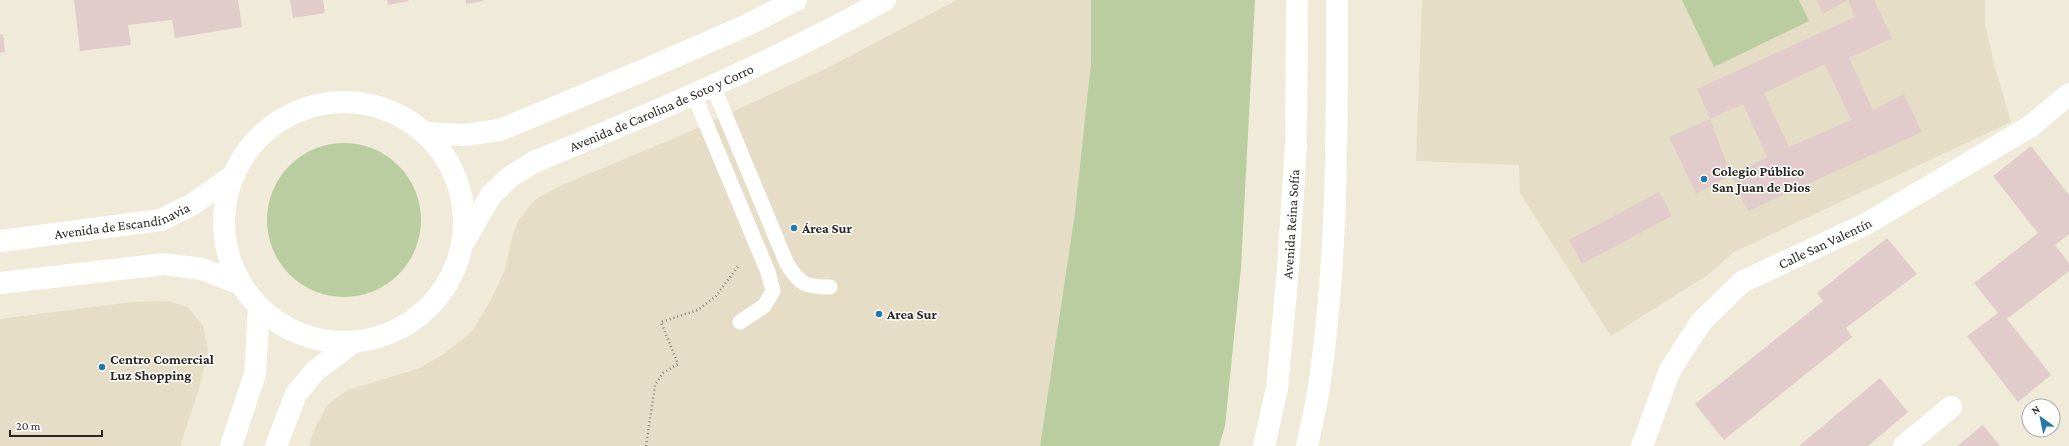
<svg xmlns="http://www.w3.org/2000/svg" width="2069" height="446" viewBox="0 0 2069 446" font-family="'Crimson Pro',serif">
<rect width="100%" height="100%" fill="#f0ead9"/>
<path fill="#e5ddc5" d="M957,0h134v62l-16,150 -35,234h-731l7,-20 12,-22 20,-14 72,-22 24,-14 28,-23 18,-29 15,-32 7,-32 7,-19 17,-20 26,-14 125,-52 142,-66z
M1422,0h563v24l9,40 17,58 -277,130 -25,22 -98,62 -91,-143 -1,-28 -103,-4z
M167,301l21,6 15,19 5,23 -8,36 -20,61h-180v-127l132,-17z"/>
<path fill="#bacda0" d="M1091,0h164l-14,268 -16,158 -6,20h-179l35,-234 16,-150z
M1682,0h117l10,21 -95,46z
M267 220a77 77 0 1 1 154 0a77 77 0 1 1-154 0Z"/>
<path fill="#e1cccb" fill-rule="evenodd" d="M74,0h164l4,27 -67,11 -3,-18 -44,5 3,20 -51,6z
M290,0h33l2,13 -32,5z
M387,0h21l1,1 -21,4z
M466,0h17v1l-17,3z
M1817,0h57l18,38 -43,20 24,52 31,-16 18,38 -174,79 -17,-36 36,-18 -24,-53 -33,15 -13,-30 158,-72 -7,-17 -25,14zM1825,64l26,56 -62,27 -25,-54z
M3,34l2,18 -5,1v-18z
M1710,119l21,56 -35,19 -27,-57z
M2031,146l38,49v39l-14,11 14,18v8l-62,48 44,56 -33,27 -51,-66 31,-23 -24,-30 64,-50 -45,-57z
M1659,192l13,24 -90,48 -13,-24z
M1887,238l30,36 -71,54 6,9 -128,103 -29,-36 128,-103 -6,-8z
M1880,378l28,34 -40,34h-69z
M1983,425l17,21h-43z"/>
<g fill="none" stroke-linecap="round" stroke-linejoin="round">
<path stroke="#848075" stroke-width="2.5" stroke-dasharray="1 3" stroke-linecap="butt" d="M646,446l9,-61 8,-12 15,-9 -17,-42 37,-12 18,-14 23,-31"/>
<path stroke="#fff" stroke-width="15" d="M713,86l74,178c13,21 19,23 43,23
M694,95l74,177 5,19 -9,15 -24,16"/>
<g stroke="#fff" stroke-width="22">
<path d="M231,446l24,-72 4,-67"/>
<path d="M276,446l20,-52 20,-24 38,-28"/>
<path id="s1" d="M1642,446l28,-76 31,-48 41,-40 124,-58 165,-98 38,-32"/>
<path d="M1904,446l47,-39"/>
</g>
<g stroke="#fff" stroke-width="22">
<circle cx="344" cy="222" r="120"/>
<path d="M425,133l40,2 35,-5 142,-59 103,-45 51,-26"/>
<path id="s2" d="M465,240l26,-45 19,-18 24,-15c119,-49 238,-99 351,-162"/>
<path id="s3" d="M0,241l161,-21 32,-16 41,-29"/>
<path d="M0,283l164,-19 38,5 39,15"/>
</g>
<g stroke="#fff" stroke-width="22">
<path id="s4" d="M1264,446l13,-58 11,-119 8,-125 1,-144"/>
<path d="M1307,446c4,-20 9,-39 12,-59 19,-128 18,-258 18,-387"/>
</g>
</g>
<g fill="#227aa9" stroke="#fff" stroke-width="1.5">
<circle cx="1704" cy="179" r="4"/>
<circle cx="794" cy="228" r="4"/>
<circle cx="879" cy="314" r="4"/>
<circle cx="102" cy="367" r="4"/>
</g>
<g text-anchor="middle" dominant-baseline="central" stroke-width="3" stroke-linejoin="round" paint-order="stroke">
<g font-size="14" fill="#292721" stroke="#fff">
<text stroke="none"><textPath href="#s2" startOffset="245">Avenida de Carolina de Soto y Corro</textPath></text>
<text stroke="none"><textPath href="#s3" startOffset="124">Avenida de Escandinavia</textPath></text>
<text stroke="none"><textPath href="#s4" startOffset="224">Avenida Reina Sofía</textPath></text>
<text stroke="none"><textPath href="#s1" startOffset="287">Calle San Valentín</textPath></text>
</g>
<g font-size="14" font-weight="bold" fill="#292721" stroke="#fff" text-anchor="start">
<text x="1712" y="171">Colegio Público<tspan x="1712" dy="16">San Juan de Dios</tspan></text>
<text x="802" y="228">Área Sur</text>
<text x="887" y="314">Area Sur</text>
<text x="110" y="359">Centro Comercial<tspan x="110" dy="16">Luz Shopping</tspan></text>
</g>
</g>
<g transform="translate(2041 418) rotate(327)"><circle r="19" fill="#ffffff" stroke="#a9a9a6"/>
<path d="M0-3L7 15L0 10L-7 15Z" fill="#227aa9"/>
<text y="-6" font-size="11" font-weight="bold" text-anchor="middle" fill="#292721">N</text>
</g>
<path d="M10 430v6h92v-6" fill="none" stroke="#292721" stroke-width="2"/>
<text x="16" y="430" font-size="12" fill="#292721" stroke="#ffffff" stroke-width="3" paint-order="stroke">20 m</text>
</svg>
